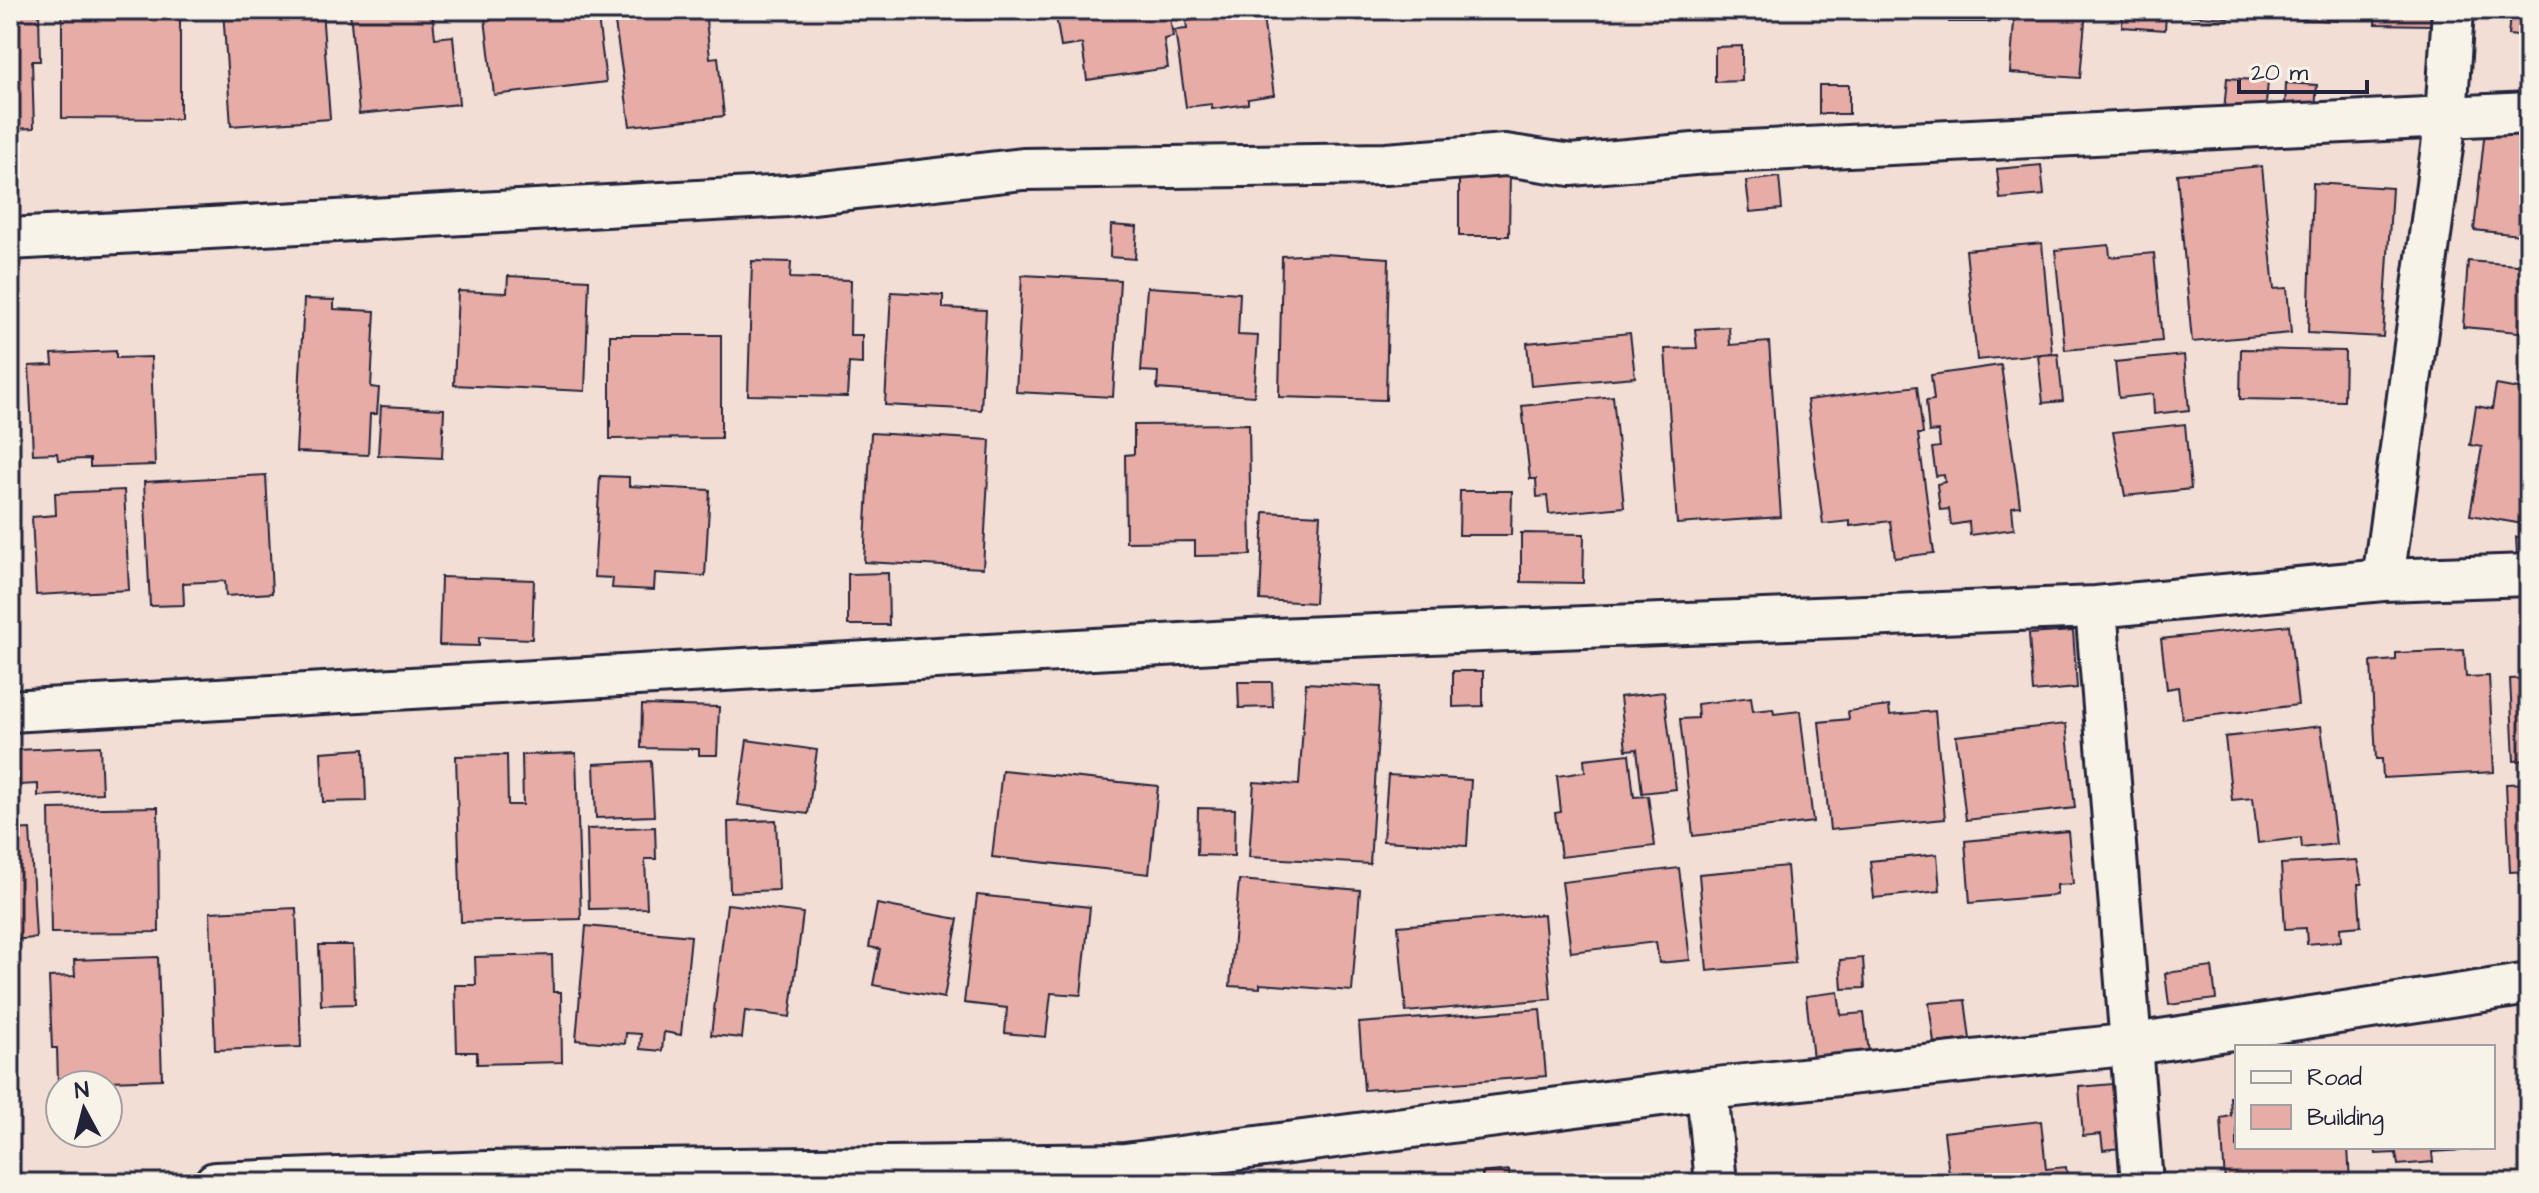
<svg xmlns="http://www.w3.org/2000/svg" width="2539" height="1193" viewBox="0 0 2539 1193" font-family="'Architects Daughter',sans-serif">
<rect width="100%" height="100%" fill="#f2ded4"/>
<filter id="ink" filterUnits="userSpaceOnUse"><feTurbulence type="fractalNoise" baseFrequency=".0125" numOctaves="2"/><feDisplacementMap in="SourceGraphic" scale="16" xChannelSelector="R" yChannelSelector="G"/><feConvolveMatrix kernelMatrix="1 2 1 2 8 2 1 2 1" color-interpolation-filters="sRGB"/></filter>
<g filter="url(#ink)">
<path fill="#e6aca5" stroke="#22223b" stroke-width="2" d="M10,10h29l1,51h-8l2,67 -24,1z
M62,10h118v109l-118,-1z
M223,10h99l8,109 -99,7z
M350,10h82l3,28 18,-2 6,68 -100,10z
M484,10h113l9,72 -112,13z
M621,10h84l5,48 8,-1 6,59 -94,10 -15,-103 7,-1z
M965,10h42l1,6 -42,4z
M1055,10h114l4,27 -9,2 4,29 -81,12 -5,-36 -21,3z
M1890,10h108v12h-49v-6l-59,-1z
M2015,10h71l-6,68 -70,-5z
M2123,10h106l-1,8 -62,-4 -1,16 -43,-3z
M2258,10h106v4l-27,-1v8l-80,-4z
M2376,10h55v15l-56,-1z
M1262,11l12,84 -26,4v5l-36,5v-5l-26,3 -11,-77 12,-1 -1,-8z
M2510,16l19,1v20l-21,-2z
M2520,38l9,1v30l-11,-1z
M1742,46v35l-27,1v-35z
M2227,78l41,3 -3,34 -41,-4z
M2286,83l31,2 -2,23 -30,-1z
M1819,85h30v29h-30z
M2485,130l44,5v101l-55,-6z
M2041,165l3,30 -44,4 -3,-30z
M2262,166l12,123 13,-1 4,45 -99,9 -15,-168z
M1459,169h51l-1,67h-50z
M1779,177l3,32 -32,3 -4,-31z
M2313,183l79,5 -9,149 -75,-4z
M1111,225l26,2 -2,32 -25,-2z
M2042,243l10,110 -75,7 -11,-110z
M2109,245l1,12 44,-4 8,88 -97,9 -10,-100z
M1323,254l66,4 -3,142 -107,-3 3,-141z
M752,261l39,1 -1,16 61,2 -1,55h12v29l-13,-1 -2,34 -99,-2z
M2468,261l61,5v67l-66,-6z
M1022,275l98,5 -7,117 -97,-5z
M508,276l81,4 -4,111 -131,-6 4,-94 49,2z
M1147,287l93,6 -2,42 20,1 -4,60 -97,-7 1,-17 -17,-1z
M891,292l52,3v13l43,2 -5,100 -96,-5z
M304,299l30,1v9l41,2 -4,76 8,1 -2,26h-7l-2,41 -72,-3z
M1729,327l1,18 39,-3 12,175 -104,7 -12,-175 32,-1 -2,-19z
M1630,333l5,44 -104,9 -4,-43z
M610,335h111v103l-111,1z
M2241,349l104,2 -1,50 -104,-2z
M116,351v7l35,-1 4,108 -65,2v-8l-32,1 -1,-7 -24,1 -4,-88 24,-1 -1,-11z
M2058,354l5,47 -20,2 -5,-48z
M2184,355l5,55 -35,4 -1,-20 -34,4 -4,-36z
M2001,365l19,141 -8,1 2,22 -44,6 -1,-13 -18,3 -2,-16 -9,1 -3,-26 8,-2 -1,-7 -8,1 -4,-28 8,-1 -2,-16 -9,1 -3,-31 8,-1 -3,-25z
M2526,376l3,149 -59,-10 12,-68 -12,-2 6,-39 16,3 4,-24 28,5z
M1917,386l6,48h-5l16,119 -39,5 -5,-37 -40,5v-5l-27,3 -16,-124z
M1613,396l11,111 -75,7 -2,-18 -10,1 -1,-18h-6l-8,-73z
M381,406l63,3 -2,49 -64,-3z
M1249,424l2,131 -56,1v-15l-69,1 -1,-87 9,-1v-29z
M2185,424l6,65 -66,7 -12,-64z
M871,433l119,7 -7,128 -119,-6z
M266,475l6,118 -46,3 -1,-15 -42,2 1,22 -34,1 -6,-124z
M600,476l29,1v9l81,4 -5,86 -50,-3 -1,17 -42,-2 1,-10 -19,-1z
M124,490l5,100 -93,5 -4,-78 24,-2 -1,-22z
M1460,491h52l-1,44h-52z
M1264,512l56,3 -5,88 -55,-3z
M1521,533l63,1 -1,49 -62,-1z
M2529,536v19l-12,1 -1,-19z
M888,573l1,52h-41v-51z
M441,577l93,3 -2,59 -53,-2v9l-40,-1z
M2289,625l9,80 -116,14 -4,-32 -11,2 -6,-50z
M2073,631l4,57 -44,4 -4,-58z
M2464,650l2,27 23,-1 5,96 -111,6 -1,-19h-6l-5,-97 25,-2v-7z
M1453,671h30v35l-30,1z
M2529,678v82l-15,1 -4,-82z
M1238,682h34l1,25 -34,1z
M1306,683l75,4 -11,177 -121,-7 5,-75 45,3z
M1664,692l12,97 -34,4 -5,-44 -11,1 -6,-53z
M1751,697l2,14 20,-2 1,5 26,-3 13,111 -120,14 -13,-117 18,-1 -1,-14z
M642,705l77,2 -2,48h-18v-6l-58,-1z
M1889,706l1,9 45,-4 10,108 -115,11 -11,-108 30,-3 -1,-8z
M2066,724l9,84 -109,12 -10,-84z
M2321,726l15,118 -34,4 -1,-10 -43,5 -5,-45 -21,2 -7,-63z
M747,740l70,10 -9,64 -70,-9z
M100,746l2,47 -64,3v-12l-19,1 -2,-35z
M364,749l2,52 -43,1 -2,-50z
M576,753l5,166 -120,3 -5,-166 51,-1 1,50h15l-1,-50z
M1629,754l5,43 14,-1 7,50 -94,11 -6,-44 6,-1 -4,-36 28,-4 -1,-13z
M651,761l3,55 -58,2 -2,-54z
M1002,770l156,16 -9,88 -157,-17z
M1388,775l83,5 -4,66 -84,-5z
M2529,783v88l-19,1 -4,-88z
M158,807l1,125 -108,1 -2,-124z
M1198,808l37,1 -1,47 -37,-1z
M776,820l3,70 -49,2 -2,-70z
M655,827l1,32h-11l2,49 -58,1 -2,-80z
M30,829l6,109 -26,2v-110z
M2068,831l5,53 -16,1v10l-87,8 -5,-62z
M1937,854l3,37 -66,7 -4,-37z
M2357,860l5,24h-4l3,42 -21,2 1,13 -34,3 -1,-16 -21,1 -4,-65z
M1787,866l8,97 -88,8 -8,-97z
M1679,868l11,92 -31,3 -3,-21 -85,10 -9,-70z
M1239,880l121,10 -8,101 -92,-7v4l-30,-2z
M977,895l113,12 -9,88 -30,-2 -5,44 -41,-4 2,-25 -43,-5z
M727,904l76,9 -13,104 -45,-6 -3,27 -31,-3z
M877,904l81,15 -14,79 -71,-13 7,-36 -11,-2z
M296,908l5,139 -86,3 -5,-138z
M1544,914l7,85 -145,13 -8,-86z
M586,926l105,10 -10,99 -17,-3 -2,19 -22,-2 1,-15 -15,-1 -1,11 -49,-4z
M319,945h34l2,59 -34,1z
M552,955l1,37h8l1,70 -85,2v-12h-20l-2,-67h21l-1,-28z
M158,957l4,122 -104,4 -1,-35h-5l-3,-71 26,-1 -1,-16z
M1863,958l2,30 -23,1 -2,-29z
M2212,967l4,32 -47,6 -4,-32z
M1838,992l3,23 23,-2 5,40 -56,6 -7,-63z
M1965,1000l5,39 -36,4 -5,-40z
M1540,1009l6,67 -182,14 -5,-67z
M2124,1083l6,64 -27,3 -2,-16 -18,2 -4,-49z
M2230,1097h7v50h111l2,36h-125l-4,-65 10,-2z
M2041,1121l5,48 20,-2 2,16h-118l-6,-51z
M2375,1147h106v2l-49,3 1,10 -35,3 -2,-12 -20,1z
M1509,1170l1,13h-27l-1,-10z
M1422,1173l1,10h-44l-1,-5z"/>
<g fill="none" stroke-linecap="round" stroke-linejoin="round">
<defs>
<path id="street" d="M10,239l778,-43 235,-27 363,-5 119,-9 66,10 134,-12 824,-40
M2383,580l63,-462 7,-108
M2096,607l46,576
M10,711l1240,-71 846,-33 287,-27 146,-5
M1707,1089l9,94
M215,1183l273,-11 637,-8 582,-75 427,-45 395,-60"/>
</defs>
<use href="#street" stroke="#22223b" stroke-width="46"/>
<use href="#street" stroke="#f7f3e8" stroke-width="40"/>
</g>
</g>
<rect width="2539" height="1193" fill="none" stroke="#f7f3e8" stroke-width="40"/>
<rect x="20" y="20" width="2499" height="1153" fill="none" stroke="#22223b" stroke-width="3" filter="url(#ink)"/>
<rect x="2235" y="1045" width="260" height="104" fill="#f7f3e8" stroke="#a29fa3" stroke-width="2"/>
<rect x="2251" y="1071" width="40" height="12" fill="#f7f3e8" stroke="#a29fa3" stroke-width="2"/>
<text x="2307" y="1085" font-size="24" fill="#22223b">Road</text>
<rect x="2251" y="1105" width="40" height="24" fill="#e6aca5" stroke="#a29fa3" stroke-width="2"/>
<text x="2307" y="1125" font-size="24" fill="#22223b">Building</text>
<g transform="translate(84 1109) rotate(353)"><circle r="38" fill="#f7f3e8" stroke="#a29fa3" stroke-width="2"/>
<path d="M0-6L14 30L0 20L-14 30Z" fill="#22223b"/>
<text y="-12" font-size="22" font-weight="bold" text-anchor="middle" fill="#22223b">N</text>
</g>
<path d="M2239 80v12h128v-12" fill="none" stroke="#22223b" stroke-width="4"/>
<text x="2251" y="80" font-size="24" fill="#22223b" stroke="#f7f3e8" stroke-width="6" paint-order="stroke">20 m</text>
</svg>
